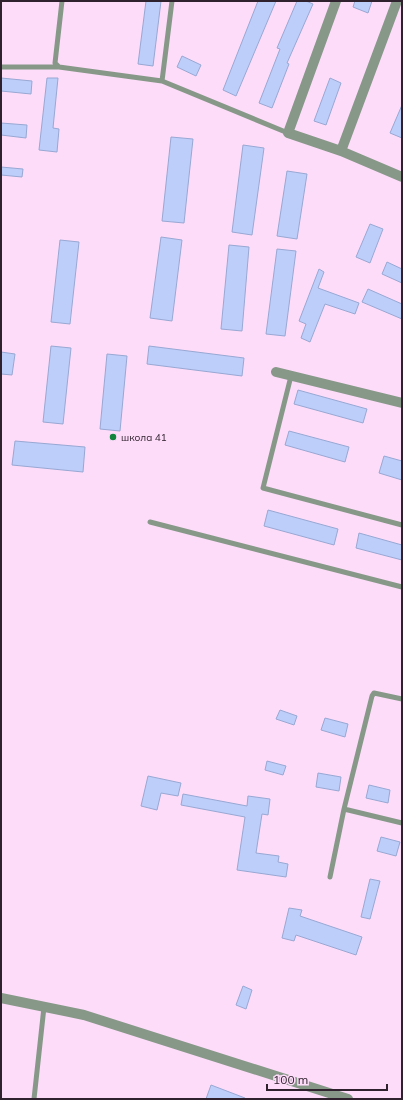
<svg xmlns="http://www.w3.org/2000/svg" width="403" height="1100" viewBox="0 0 403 1100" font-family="Mulish,sans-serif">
<rect width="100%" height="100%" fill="#fddcf9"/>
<path fill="#becefb" stroke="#98a8d3" d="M146,1h15l-8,65 -15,-2z
M258,1h18l-40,95 -13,-6z
M297,1h9l7,3 -26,59 2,1 -17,44 -13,-5 21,-54 -3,-1z
M355,1h17l-4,12 -15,-6z
M182,56l19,9 -5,11 -19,-9z
M1,78l31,3 -1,13 -30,-3z
M47,78h11l-5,50 6,1 -2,23 -18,-2z
M330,78l11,5 -15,42 -12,-4z
M402,105v33l-12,-5z
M1,123l26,2 -1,13 -25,-3z
M171,137l22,2 -9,84 -22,-2z
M243,145l21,3 -12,87 -20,-3z
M1,167l22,2 -1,8 -21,-2z
M287,171l20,3 -10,65 -20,-3z
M370,224l13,5 -13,34 -14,-6z
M161,237l21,3 -10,81 -22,-3z
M60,240l19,2 -9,82 -19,-2z
M229,245l20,2 -7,84 -21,-2z
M277,249l19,2 -11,85 -19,-2z
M387,262l15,7v14l-20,-9z
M319,269l5,3 -6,16 41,15 -4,11 -30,-10 -15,38 -9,-4 5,-14 -7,-3z
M368,289l34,15v15l-40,-17z
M51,346l20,2 -8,76 -20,-2z
M149,346l95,12 -2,18 -95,-12z
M1,352l14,2 -3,21 -11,-1z
M107,354l20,2 -7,75 -20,-2z
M298,390l69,19 -4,14 -69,-19z
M289,431l60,16 -4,15 -60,-17z
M15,441l70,6 -2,25 -71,-7z
M384,456l18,5v19l-23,-7z
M268,510l70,19 -4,16 -70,-19z
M359,533l43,12v15l-46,-12z
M280,710l17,6 -3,9 -18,-6z
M325,718l23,6 -3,13 -24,-7z
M267,761l19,5 -3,9 -18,-5z
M318,773l23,4 -2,14 -23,-4z
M148,776l33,7 -3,13 -17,-3 -4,17 -16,-4z
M369,785l21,5 -2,13 -22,-5z
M183,794l64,12 1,-10 22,3 -2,16 -6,-1 -6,39 23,3 -1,6 10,2 -2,13 -49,-7 8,-53 -64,-12z
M381,837l19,5 -4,14 -19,-5z
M370,879l10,2 -10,38 -9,-2z
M289,908l13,2 -2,6 62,21 -6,18 -60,-20 -2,6 -12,-3z
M243,986l9,4 -6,19 -10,-4z
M211,1085l34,13v1h-39z"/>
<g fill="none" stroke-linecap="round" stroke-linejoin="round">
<path stroke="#879889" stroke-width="5" d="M62,1l-7,62 4,4 103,14
M172,1l-10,80 126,52
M1,67h58
M291,376l-28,112 139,37
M150,522l252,65
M344,809l28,-113 2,-3 28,6
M330,877l14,-68 58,14
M34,1099l10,-92"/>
<path stroke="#879889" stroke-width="10" d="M336,1l-48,132 53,18 61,26
M341,151l56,-150
M276,372l126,31
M1,998l83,17 264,84"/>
</g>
<circle fill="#12843c" stroke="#fddcf9" stroke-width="1.5" cx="113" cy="437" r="4"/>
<g text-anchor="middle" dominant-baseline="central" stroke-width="3.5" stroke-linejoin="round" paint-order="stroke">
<g font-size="10" fill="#30212e" stroke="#fddcf9" text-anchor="start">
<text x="121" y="437">школа 41</text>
</g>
</g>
<rect width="403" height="1100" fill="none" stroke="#30212e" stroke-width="4"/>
<path d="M267 1084v6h120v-6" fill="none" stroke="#30212e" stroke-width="2"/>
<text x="273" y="1084" font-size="12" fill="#30212e" stroke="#fddcf9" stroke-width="3" paint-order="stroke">100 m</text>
</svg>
